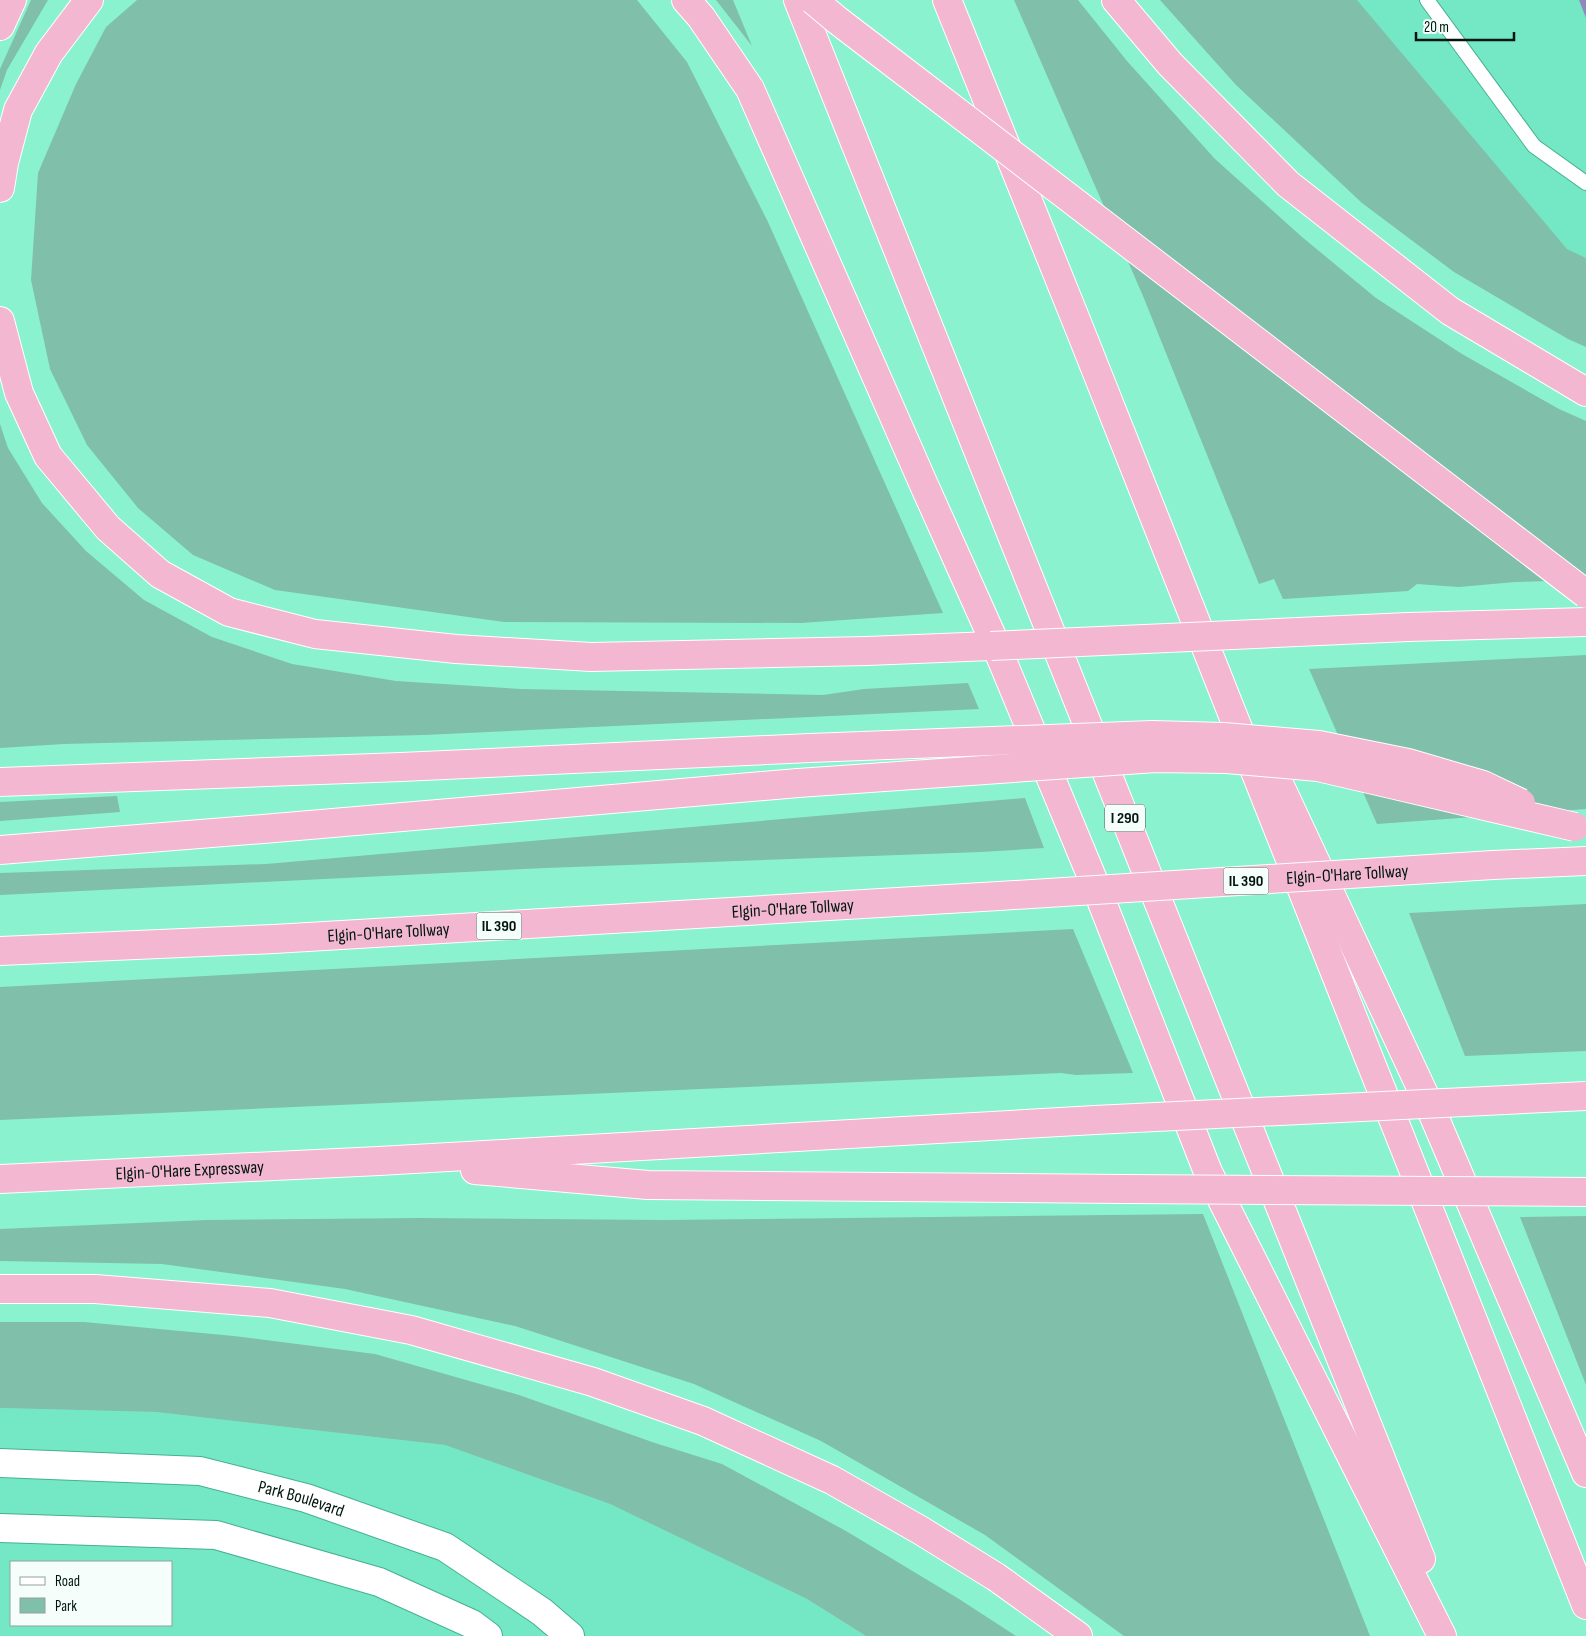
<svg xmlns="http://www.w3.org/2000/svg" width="1586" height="1636" viewBox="0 0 1586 1636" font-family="'Sofia Sans Condensed',sans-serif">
<rect width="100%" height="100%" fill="#8bf2d0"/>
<path fill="#74e8c4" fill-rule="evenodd" d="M1354,0h232v258l-19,-9z
M0,1408l156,4 289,33 165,59 197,95 59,37h-866zM11,1562h160v63h-160z"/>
<path fill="#80bfa9" d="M31,0h17l-41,70 -7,20v-21z
M137,0h500l50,62 81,160 175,391 -142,10 -297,-1 -229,-32 -82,-35 -55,-47 -51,-63 -37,-76 -19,-89 7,-107 38,-89 30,-57z
M716,0h17l19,46z
M1014,0h64l49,61 88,98 87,78 74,61 86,56 97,55 27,12v159l-71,2 -56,5 -42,-3 -9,7 -125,8 -9,-20 -15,5 -116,-288z
M1160,0h197l210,249 19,9v89l-18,-8 -114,-67 -92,-69 -126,-118z
M0,424l8,24 34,55 44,48 58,49 68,37 80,27 104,17 125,8 302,6 41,-6 104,-6 11,26 -555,26 -360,9 -64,4z
M1586,655v154l-209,15 -68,-155z
M117,796l3,16 -120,9v-19z
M1025,798l19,50 -63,4 -436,16 -545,27v-22l266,-9z
M1586,904v147l-121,5 -56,-143z
M1073,929l60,144 -57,2 -15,-2 -1061,47v-133z
M1203,1214l167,422h-246l-139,-101 -164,-94 -127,-57 -179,-58 -170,-37 -183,-25 -162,-3v-32l206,-9 215,-2 243,2z
M1586,1216v169l-66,-168z
M0,1322h84l150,14 141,18 144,41 136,48 67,21 124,67 113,68 57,37h-150l-59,-37 -197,-95 -165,-59 -289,-33 -156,-4z"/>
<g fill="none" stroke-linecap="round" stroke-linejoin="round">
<defs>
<path id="lane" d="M1427,0l107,146 52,37"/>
<g id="secondary">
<path id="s1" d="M0,1463l200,8 106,27 139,49 97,65 28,24"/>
<path d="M0,1528l216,7 163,47 93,42 16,12"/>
</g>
<g id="highway">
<path d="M686,0l15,17 49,72 174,396 70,156 102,246 112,285 234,464"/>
<path d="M798,0c206,520 415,1039 623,1559"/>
<path d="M947,0l133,330 506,1275"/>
<path d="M1116,0l54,64 118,120 162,127 136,81"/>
<path d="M0,26l12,-26"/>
<path d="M0,188l4,-25 14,-53 31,-57 40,-53"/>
<path d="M0,321l19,72 29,63 60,72 52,46 69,38 86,22 141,15 135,8 276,-6 124,-5"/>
<path d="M1408,627l178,-5"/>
<path d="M1274,773l156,334 156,366"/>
<path d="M0,782l401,-15 409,-19"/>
<path d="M0,850l263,-21 535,-46"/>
<path d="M1493,865l93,-4"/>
<path id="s2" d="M0,951l274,-12 725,-43"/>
<path d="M475,1170l173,15 476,4"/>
<path id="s3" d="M0,1179l379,-18 716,-41"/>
<path d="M0,1289h95l175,14 141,27 182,52 110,39 129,59 88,50 76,47 82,59"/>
</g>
</defs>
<use href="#lane" stroke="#45b091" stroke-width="16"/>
<use href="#secondary" stroke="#45b091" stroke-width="30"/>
<use href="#highway" stroke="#fff" stroke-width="30"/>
<use href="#lane" stroke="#fff" stroke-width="14"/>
<use href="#secondary" stroke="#fff" stroke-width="28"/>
<use href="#highway" stroke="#f3b7d1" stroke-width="28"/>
<defs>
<g id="highway-bridge">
<path d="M813,0l24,20 749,574"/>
<path d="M991,646l417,-19"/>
<path d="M810,748l342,-13 72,2 95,8 89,18 75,22 38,18"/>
<path d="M798,783l358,-25 71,1 91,8 257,60"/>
<path id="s4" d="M999,896l494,-31"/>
<path d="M1095,1120l491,-24"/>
<path d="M1124,1189l462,3"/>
</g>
</defs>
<use href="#highway-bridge" stroke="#fff" stroke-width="30" stroke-linecap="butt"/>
<use href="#highway-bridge" stroke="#f3b7d1" stroke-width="28"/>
</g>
<path fill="#9089bc" d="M1579,0h7v18z"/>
<g text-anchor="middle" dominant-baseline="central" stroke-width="5" stroke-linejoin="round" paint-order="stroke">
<g fill="#f5fefa" stroke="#4a5c56" stroke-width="1">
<rect x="1105" y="804.5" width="40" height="27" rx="4"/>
<rect x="1223.5" y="867.5" width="45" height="27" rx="4"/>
<rect x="476.5" y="912.5" width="45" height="27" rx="4"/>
</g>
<g font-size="16" font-weight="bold" fill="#01160f">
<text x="1125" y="818">I 290</text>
<text x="1246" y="881">IL 390</text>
<text x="499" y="926">IL 390</text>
</g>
<g font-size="18" fill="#01160f" stroke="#f5fefa">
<text stroke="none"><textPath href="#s4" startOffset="349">Elgin-O'Hare Tollway</textPath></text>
<text stroke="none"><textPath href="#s2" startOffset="794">Elgin-O'Hare Tollway</textPath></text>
<text stroke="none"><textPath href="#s2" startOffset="389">Elgin-O'Hare Tollway</textPath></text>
<text stroke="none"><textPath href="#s3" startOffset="190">Elgin-O'Hare Expressway</textPath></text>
<text stroke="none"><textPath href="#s1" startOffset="305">Park Boulevard</textPath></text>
</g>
</g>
<rect x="10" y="1561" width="162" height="65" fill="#f5fefa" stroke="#93a19c"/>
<rect x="20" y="1577" width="25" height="8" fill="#ffffff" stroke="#93a19c"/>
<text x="55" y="1586" font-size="15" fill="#01160f">Road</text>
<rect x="20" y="1598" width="25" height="15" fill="#80bfa9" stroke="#93a19c"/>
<text x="55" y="1611" font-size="15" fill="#01160f">Park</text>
<path d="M1416 32v8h98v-8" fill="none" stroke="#01160f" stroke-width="2.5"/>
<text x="1424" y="32" font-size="15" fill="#01160f" stroke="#f5fefa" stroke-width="4" paint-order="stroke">20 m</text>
</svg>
